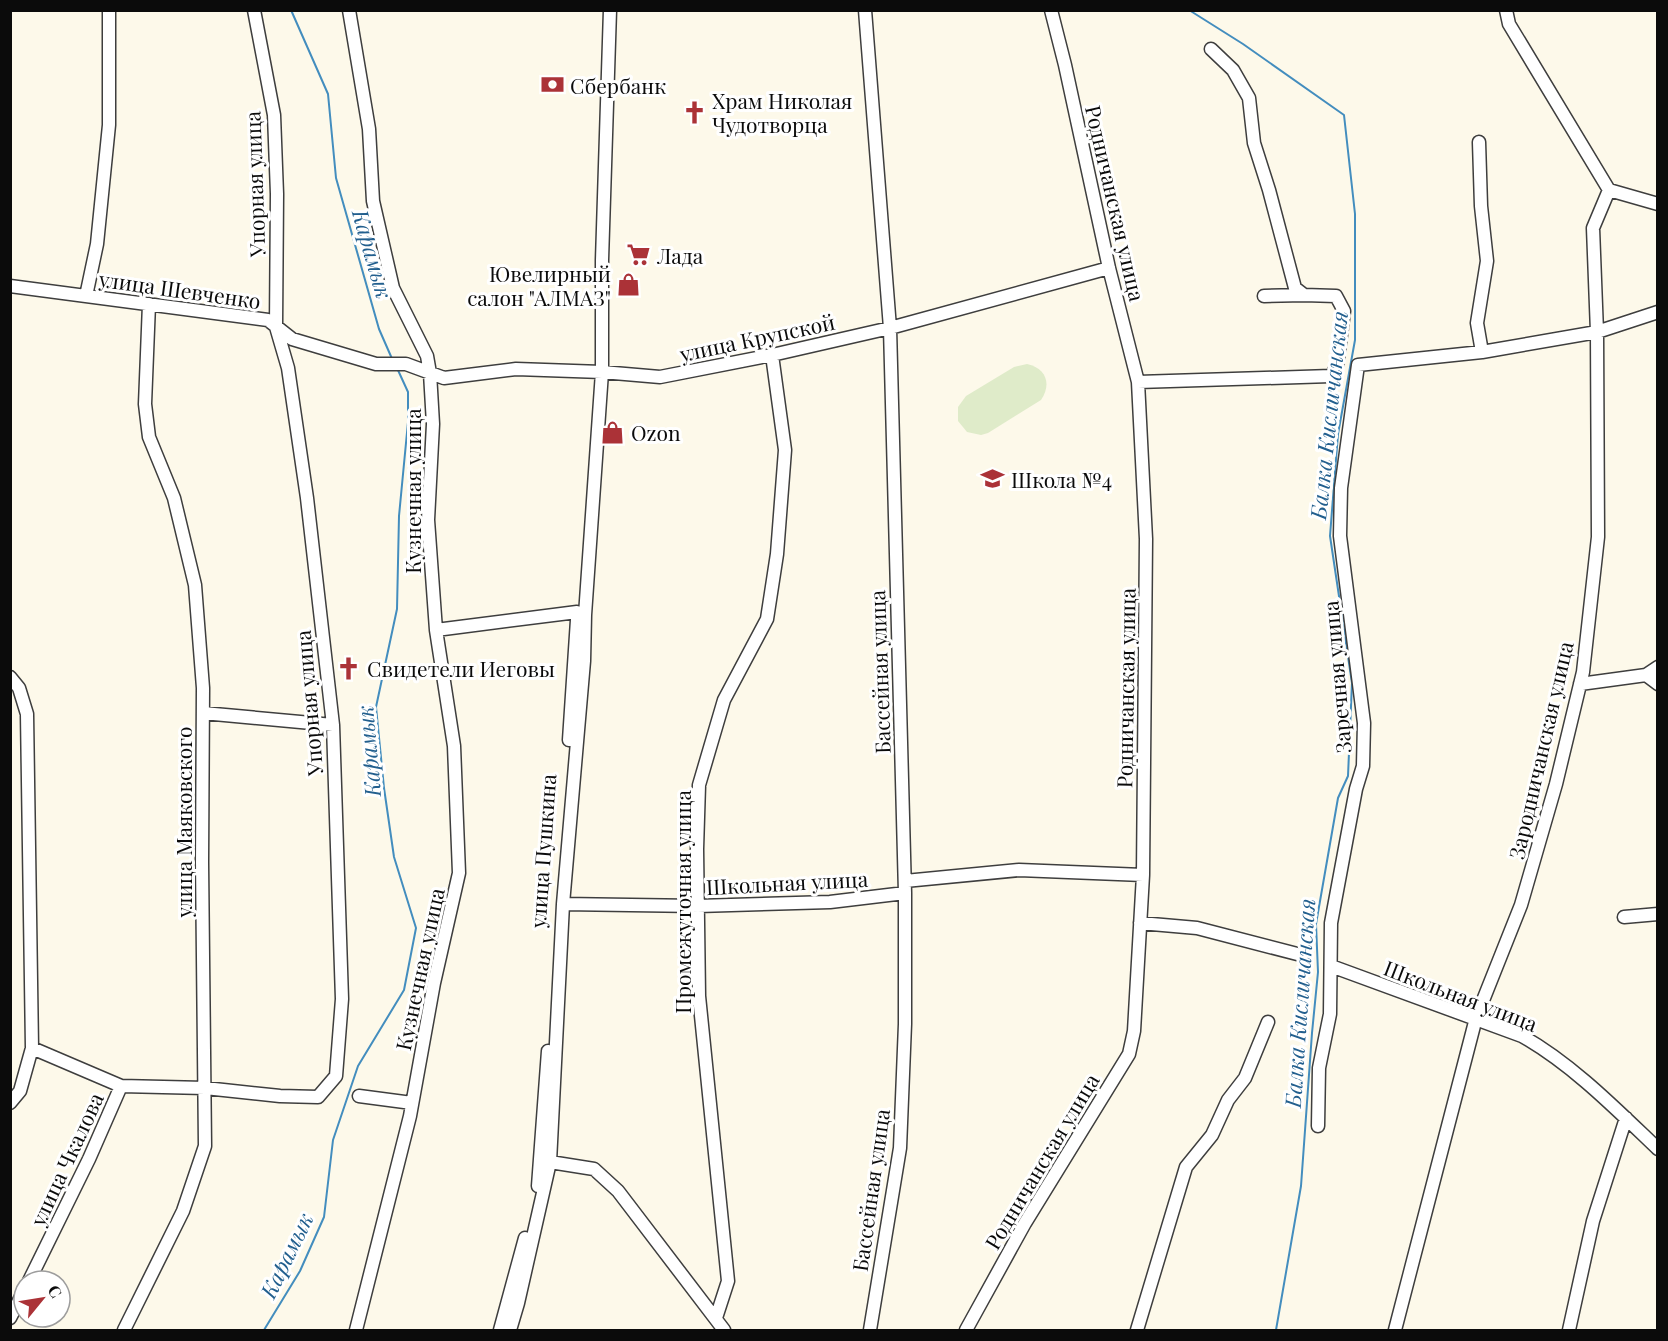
<svg xmlns="http://www.w3.org/2000/svg" width="1668" height="1341" viewBox="0 0 1668 1341" font-family="'Playfair Display',serif">
<rect width="100%" height="100%" fill="#fdf9ea"/>
<path fill="#dfebc9" d="M1027,364c19,4 25,20 14,36l-53,33 -7,2 -14,-3 -9,-11v-14l8,-11 48,-29z"/>
<g fill="none" stroke-linecap="round" stroke-linejoin="round">
<path stroke="#438dbe" stroke-width="2" d="M291,10l37,84 8,84 43,151 14,32
M1189,10l54,34 101,71 11,99v126l-17,94 -8,102 22,147 -4,93 -10,22 -22,126 2,48 -6,61 -11,153 -25,144
M264,1330l36,-59 24,-54 9,-77 25,-74 46,-76 12,-62 -22,-71 -10,-69 -8,-81 21,-98 2,-93 9,-94v-30l-11,-24"/>
<defs>
<path id="minor" d="M349,10l20,119 4,72 20,87 34,68 3,17 3,51 -5,96 8,110 18,116 5,127 -25,110 -24,133 -54,214
M865,10l25,318 15,565v131l-5,124 -30,182
M1479,142l2,64 6,55 -10,62 5,29
M1609,190l49,14
M10,286l258,34 24,19 84,25h30l38,14 72,-9 86,3 58,5 112,-22 118,-27 219,-60
M86,296l11,-52 12,-119v-115
M1264,296l40,-1
M1138,382l193,-6 6,-10 7,-55 -8,-15 -32,-1 -9,-7 -26,-98 -15,-47 -5,-45 -16,-28 -22,-21
M436,630l141,-18 8,3
M1646,675l12,9
M10,677l9,11 8,26 5,334 -12,43 -10,12
M1580,684l66,-9 12,-8
M203,713l130,12
M569,740l8,-120
M905,881l114,-11 124,5
M563,904l135,2 132,-4 75,-9
M1624,917l34,-3
M1140,923l57,5 108,28
M1331,966l191,70c51,29 94,73 136,113
M32,1048l89,38 84,2 75,8 38,1 18,-21 6,-77 -9,-274 -26,-227 -19,-130 -12,-41 1,-133 -3,-79 -20,-105
M359,1096l53,7
M1318,1126l1,-58 11,-54 1,-91 25,-134 7,-23 1,-43 -24,-187 1,-48 17,-123 124,-13 115,-20 61,-20
M550,1162l44,7 24,22 106,139
M538,1186l10,-135
M29,1281l60,-122 32,-73
M10,1318l14,-27
M716,1318l12,-37 -29,-285 -2,-147 2,-64 25,-85 43,-81 10,-65 8,-104 -13,-95
M124,1330l59,-119 22,-65 -3,-284 1,-174 -8,-103 -21,-87 -25,-61 -4,-33 4,-100
M500,1330l25,-92
M510,1330l8,-27 32,-141 13,-258 21,-243 1,-46 17,-243v-112l8,-250
M966,1330l59,-107 104,-169 5,-23 9,-156 3,-336 -8,-157 -29,-114 -44,-203 -14,-55
M1137,1330l49,-163 26,-32 16,-35 17,-22 23,-56
M1395,1330l81,-312 45,-113 35,-121 27,-112 15,-135 -1,-205 -4,-104 16,-38 -100,-166 -3,-14
M1569,1330l24,-109 33,-103"/>
</defs>
<use href="#minor" stroke="#3e3e3e" stroke-width="15"/>
<use href="#minor" stroke="#fff" stroke-width="12"/>
</g>
<defs>
<symbol id="bank-bare" viewBox="-9 -9 18 18"><path d="M-6-4H6V4H-6ZM0-2.3a2.3 2.3 0 1 0 0 4.6a2.3 2.3 0 1 0 0-4.6Z" fill="#ab3237" stroke="#fff" stroke-width="2.5" paint-order="stroke"/></symbol>
<symbol id="church-bare" viewBox="-9 -9 18 18"><path d="M-1.2-6h2.4v3.5h3.3v2.4h-3.3V6h-2.4V-.1h-3.3v-2.4h3.3Z" fill="#ab3237" stroke="#fff" stroke-width="2.5" paint-order="stroke"/></symbol>
<symbol id="supermarket-bare" viewBox="-9 -9 18 18"><path d="M-6-5.5h2.5l.6 2H6L4.5 2H-2.5L-4.4-4H-6ZM-1.5 3.2a1.3 1.3 0 1 0 .1 0ZM3 3.2a1.3 1.3 0 1 0 .1 0Z" fill="#ab3237" stroke="#fff" stroke-width="2.5" paint-order="stroke"/></symbol>
<symbol id="shop-bare" viewBox="-9 -9 18 18"><path d="M-5-2.5h2.3a2.7 3.5 0 0 1 5.4 0H5L5.5 6h-11ZM-1.5-2.5h3a1.5 2.3 0 0 0-3 0Z" fill="#ab3237" stroke="#fff" stroke-width="2.5" paint-order="stroke"/></symbol>
<symbol id="school-bare" viewBox="-9 -9 18 18"><path d="M0-5L7-2L0 1L-7-2ZM-4 1L0 2.5L4 1V4Q0 6-4 4Z" fill="#ab3237" stroke="#fff" stroke-width="2.5" paint-order="stroke"/></symbol>
</defs>
<g fill-rule="evenodd">
<use href="#bank-bare" x="536" y="68" width="33" height="33"/>
<use href="#church-bare" x="678" y="96" width="33" height="33"/>
<use href="#supermarket-bare" x="622" y="238" width="33" height="33"/>
<use href="#shop-bare" x="612" y="268" width="33" height="33"/>
<use href="#shop-bare" x="596" y="416" width="33" height="33"/>
<use href="#school-bare" x="976" y="462" width="33" height="33"/>
<use href="#church-bare" x="332" y="652" width="33" height="33"/>
</g>
<g text-anchor="middle" dominant-baseline="central" stroke-width="6" stroke-linejoin="round" paint-order="stroke">
<g font-size="21" fill="#0b0b0b" stroke="#fff" text-anchor="start">
<text x="570" y="85">Сбербанк</text>
<text x="712" y="100">Храм Николая<tspan x="712" dy="24">Чудотворца</tspan></text>
<text x="657" y="255">Лада</text>
<text x="611" y="273" text-anchor="end">Ювелирный<tspan x="611" dy="24">салон "АЛМАЗ"</tspan></text>
<text x="631" y="432">Ozon</text>
<text x="1011" y="479">Школа №4</text>
<text x="367" y="668">Свидетели Иеговы</text>
</g>
<g font-size="21" fill="#0b0b0b" stroke="#fff">
<text transform="translate(254 184) rotate(-92)">Упорная улица</text>
<text transform="translate(1116 203) rotate(77)">Родничанская улица</text>
<text transform="translate(180 289) rotate(8)">улица Шевченко</text>
<text transform="translate(757 337) rotate(-12)">улица Крупской</text>
<text transform="translate(412 491) rotate(-90)">Кузнечная улица</text>
<text transform="translate(879 672) rotate(-92)">Бассейная улица</text>
<text transform="translate(1336 677) rotate(-95)">Заречная улица</text>
<text transform="translate(1125 688) rotate(-89)">Родничанская улица</text>
<text transform="translate(308 703) rotate(-95)">Упорная улица</text>
<text transform="translate(1540 750) rotate(-77)">Зародничанская улица</text>
<text transform="translate(183 822) rotate(-90)">улица Маяковского</text>
<text transform="translate(542 851) rotate(-86)">улица Пушкина</text>
<text transform="translate(787 882) rotate(-3)">Школьная улица</text>
<text transform="translate(682 902) rotate(-90)">Промежуточная улица</text>
<text transform="translate(419 969) rotate(-78)">Кузнечная улица</text>
<text transform="translate(1461 995) rotate(21)">Школьная улица</text>
<text transform="translate(66 1159) rotate(-65)">улица Чкалова</text>
<text transform="translate(1041 1161) rotate(-59)">Родничанская улица</text>
<text transform="translate(870 1190) rotate(-82)">Бассейная улица</text>
</g>
<g font-size="22" font-style="italic" fill="#225f8e" stroke="#fff">
<text transform="translate(373 254) rotate(74)">Карамык</text>
<text transform="translate(1328 415) rotate(-84)">Балка Кисличанская</text>
<text transform="translate(368 751) rotate(-95)">Карамык</text>
<text transform="translate(1299 1003) rotate(-86)">Балка Кисличанская</text>
<text transform="translate(286 1255) rotate(-64)">Карамык</text>
</g>
</g>
<rect width="1668" height="1341" fill="none" stroke="#0b0b0b" stroke-width="24"/>
<g transform="translate(42 1299) rotate(60)"><circle r="28" fill="#ffffff" stroke="#9d9d9d" stroke-width="1.5"/>
<path d="M0-4.5L10 22L0 15L-10 22Z" fill="#ab3237"/>
<text y="-9" font-size="16" font-weight="bold" text-anchor="middle" fill="#0b0b0b">С</text>
</g>
</svg>
